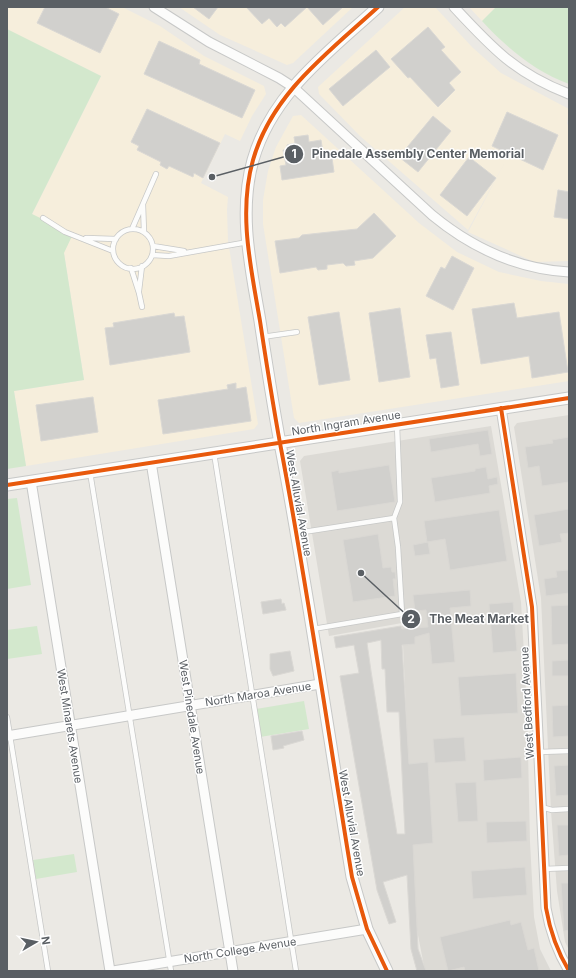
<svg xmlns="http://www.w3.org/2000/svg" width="576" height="978" viewBox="0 0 576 978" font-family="Inter,sans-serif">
<rect width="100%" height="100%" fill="#ebe9e4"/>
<path fill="#f6eedc" d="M7,7h115l38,19 44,30 60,30 2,8 -14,22 -12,25 -15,-7 -24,49 27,14 -1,13 1,31 30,183 -4,5 -228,37 -12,-75 70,-11 -20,-127 -32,-39 69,-138 -94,-46z
M179,7h174l-60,56 -6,2 -67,-30z
M405,7h30l37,40 29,26 68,36 -2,16 2,-3v69l-15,-2 15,3v69l-35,1 -66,-30 37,-70 -37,68 -108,-94 -41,-42 -1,-7z
M469,7h27l-14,14z
M301,115l118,108 38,29 42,20 42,9 28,3v97l-270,42 -5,-5 -31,-194v-24l5,-29 8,-24 17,-31z"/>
<path fill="#dcdad5" d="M569,415v535l-4,-8 -8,-51 -6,-80 -10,-213 -27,-171 3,-4z
M491,426l30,176 6,104 3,136 4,75 6,32 11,22h-126l-9,-46 -14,-302 -73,13 -29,-175 4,-5z"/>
<path fill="#d3e8cd" d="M496,7h73v77c-35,-13 -62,-36 -87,-63z
M7,29l94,47 -69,138 41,20 -9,19 20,127 -70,11 12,75 -19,3z
M17,498l14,87 -24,4v-90z
M37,626l5,28 -35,5v-29z
M304,701l5,28 -49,8 -4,-28z
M74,854l3,18 -41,7 -3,-19z"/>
<path fill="#d1d0cd" stroke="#dad8d4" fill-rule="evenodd" d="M45,7h60l14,7 -19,39 -63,-30z
M193,7h25l-9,12z
M246,7h97l-20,18 -16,-18 -22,20 -4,-4 -4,4 -8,-9 -7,6z
M428,27l17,20 -4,3 20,22 -12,11 6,7 -17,17 -28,-30 -2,1 -17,-19z
M159,41l41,19 -1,4 56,26 -13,28 -98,-44z
M376,50l14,17 -47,39 -14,-17z
M147,109l73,34 -17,35 -9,-5 -1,4 -24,-11 -2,3 -7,-4 1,-3 -24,-12 2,-4 -8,-4z
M507,112l51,23 -15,35 -51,-24z
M433,116l18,15 -33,41 -19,-15z
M308,135l1,7 12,-2 3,19 8,-1 2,14 -52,8 -2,-14 6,-1 -3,-15h4v-5l8,-2 -1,-6z
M469,157l27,21 -29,38 -27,-21z
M558,190l11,2v27l-15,-2z
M374,213l22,23 -23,22 -19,3 1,4 -9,1 -3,-3 -16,2v4l-9,1 -2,-3 -36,6 -5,-32 24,-3 3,-3 55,-6z
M452,256l22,12 -21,42 -27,-14 15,-29 4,2z
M514,303l3,15 42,-6 9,60 -36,6 -3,-22 -48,8 -9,-55z
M400,308l10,69 -31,5 -10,-69z
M339,312l11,68 -31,5 -11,-68z
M174,313l1,4 9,-1 6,36 -80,13 -5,-37 9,-1 -1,-4z
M451,332l8,53 -18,3 -5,-30 -6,1 -4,-24z
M236,383v6l10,-2 5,34 -88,13 -5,-34 70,-11 -1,-4z
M93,397l5,35 -57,9 -5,-36z
M488,430l4,24 -12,2 -2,-12 -47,8 -2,-13z
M569,437v45l-27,4 -3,-20 -11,2 -3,-21 28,-4 -1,-3z
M389,465l6,37 -58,9 -6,-39 8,-2v3z
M486,467l2,12 9,-2 1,7 -9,2 1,7 -55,9 -4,-24 44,-7v-2z
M569,509v24l-9,1 2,8 -23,4 -5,-31z
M499,510l8,51 -57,9 -5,-31 -18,3 -3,-21z
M378,534l5,34 8,-1 1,5h3l1,7h-3l2,17 -42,6 -10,-62z
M428,542l2,12 -15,2 -2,-11z
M569,570v23l-23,3 -2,-17 13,-2 -1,-6z
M470,590l1,16 -21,2 5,54 -23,2 -3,-31 -14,4v7l-13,1 7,119 19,-2 5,81 -20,2 5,104 8,22h-9l-6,-22 -4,-74 -24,7 13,40 -7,2 -12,-34 -37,-214 19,-3 -5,-28 -18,3 -2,-11 67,-11 1,3 26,-2 -2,-17 -11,1 -2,-16zM381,640l1,29h3l2,43h12l6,122h-8l-26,-163 -4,-28z
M281,599l1,5 2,-1 2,7 -23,4 -2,-12z
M513,602l4,49 -24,2 -4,-49z
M569,605v39l-17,1 -1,-39z
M290,651l4,20 -21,5 -3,-7v-15z
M569,660v16h-17v-15z
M516,673l2,40 -57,3 -3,-39z
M569,705v31l-16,1 -1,-31z
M302,731l2,9 -21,6 1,2 -11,2 -2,-14z
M464,737l2,24 -31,2 -2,-24z
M521,757l1,21 -38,3 -1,-21z
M569,765v30l-13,1 -2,-30z
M476,782l2,39 -20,1 -3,-39z
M526,821l1,20 -40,2 -1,-21z
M557,825h12v30l-10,1z
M525,867l2,28 -54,4 -2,-28z
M561,883h8v47l-5,1z
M510,920l1,5 10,-3 7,28 6,-2 5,23h-74l-1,-4 -16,4 -8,-34z"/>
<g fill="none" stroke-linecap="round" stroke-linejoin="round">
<defs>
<path id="service" d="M143,204l1,28
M43,218l22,14 48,19
M132,229l24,-55
M113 249a20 20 0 1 1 40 0a20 20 0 1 1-40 0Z
M86,238l30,1
M153,246l31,5
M152,255l17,1 79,-14
M131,268l8,25 3,14
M139,291l3,-25
M262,337l35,-5
M214,453l82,518
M90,472l81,499
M297,533l97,-15
M313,629l89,-15 -4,-67 -4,-29 6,-16 -3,-77
M7,717l41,254
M539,752l30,-1
M541,807l11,3 17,-1
M543,869l26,-1"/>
<path id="minor" d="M154,7l55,35 70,36 14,9 139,128c40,33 85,54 137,57
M454,7c38,41 61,66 115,87
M501,408l31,199 14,301c4,23 11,43 23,63
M151,462l82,509
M31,481l79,490
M7,736l313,-52
M113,971l254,-42"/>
<path id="tertiary" d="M378,7c-49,45 -106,86 -125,153 -15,53 -2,108 7,161 7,46 14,92 23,138 26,139 46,279 69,418l15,52 20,42
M7,485l562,-87"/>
</defs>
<use href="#service" stroke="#c7c8c7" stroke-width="6"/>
<use href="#minor" stroke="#c7c8c7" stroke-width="11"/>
<use href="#tertiary" stroke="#c7c8c7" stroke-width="13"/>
<use href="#service" stroke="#fcfcfb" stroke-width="4.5"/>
<use href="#minor" stroke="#fcfcfb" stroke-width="9"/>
<use href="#tertiary" stroke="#fcfcfb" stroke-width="11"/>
<defs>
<path id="cycleway" d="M378,7c-49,45 -106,86 -125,153 -15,53 -2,108 7,161 7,46 14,92 23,138 26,139 46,279 69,418l15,52 20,42
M501,408l31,199 14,301c4,23 11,43 23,63
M7,485l562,-87"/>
</defs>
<use href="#cycleway" stroke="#fff" stroke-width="6"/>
<use href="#cycleway" stroke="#e8590c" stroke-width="4"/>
</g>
<g text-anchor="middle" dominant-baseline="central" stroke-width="3" stroke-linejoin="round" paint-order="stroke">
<g font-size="11" fill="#5a5f64" stroke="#fff">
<text transform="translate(346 423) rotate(-9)">North Ingram Avenue</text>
<text transform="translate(299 503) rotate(80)">West Alluvial Avenue</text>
<text transform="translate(258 694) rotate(-9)">North Maroa Avenue</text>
<text transform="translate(527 703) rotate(-93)">West Bedford Avenue</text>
<text transform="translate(192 717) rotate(81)">West Pinedale Avenue</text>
<text transform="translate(70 726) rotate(81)">West Minarets Avenue</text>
<text transform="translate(352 823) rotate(80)">West Alluvial Avenue</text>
<text transform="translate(240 950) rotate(-9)">North College Avenue</text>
</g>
</g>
<path fill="none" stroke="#5a5f64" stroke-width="1.5" d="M212 177L294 154M361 573L411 619"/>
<g fill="#5a5f64" stroke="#fff" stroke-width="1.5">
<circle cx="212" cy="177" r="4"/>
<circle cx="361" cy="573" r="4"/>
<circle cx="294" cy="154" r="10"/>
<circle cx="411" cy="619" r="10"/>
</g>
<g font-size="12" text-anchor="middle" font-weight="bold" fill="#fff">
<text x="294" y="158">1</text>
<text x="411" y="623">2</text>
</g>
<g font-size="12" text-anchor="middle" font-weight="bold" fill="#5a5f64" stroke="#fff" stroke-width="3" stroke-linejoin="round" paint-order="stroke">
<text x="418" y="158">Pinedale Assembly Center Memorial</text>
<text x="479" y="623">The Meat Market</text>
</g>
<rect width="576" height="978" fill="none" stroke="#5a5f64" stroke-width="16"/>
<g transform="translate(36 942) rotate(81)" stroke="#ffffff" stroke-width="3" paint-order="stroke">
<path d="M0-3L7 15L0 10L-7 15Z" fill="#5a5f64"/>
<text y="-6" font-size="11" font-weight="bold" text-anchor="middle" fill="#5a5f64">N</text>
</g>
</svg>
